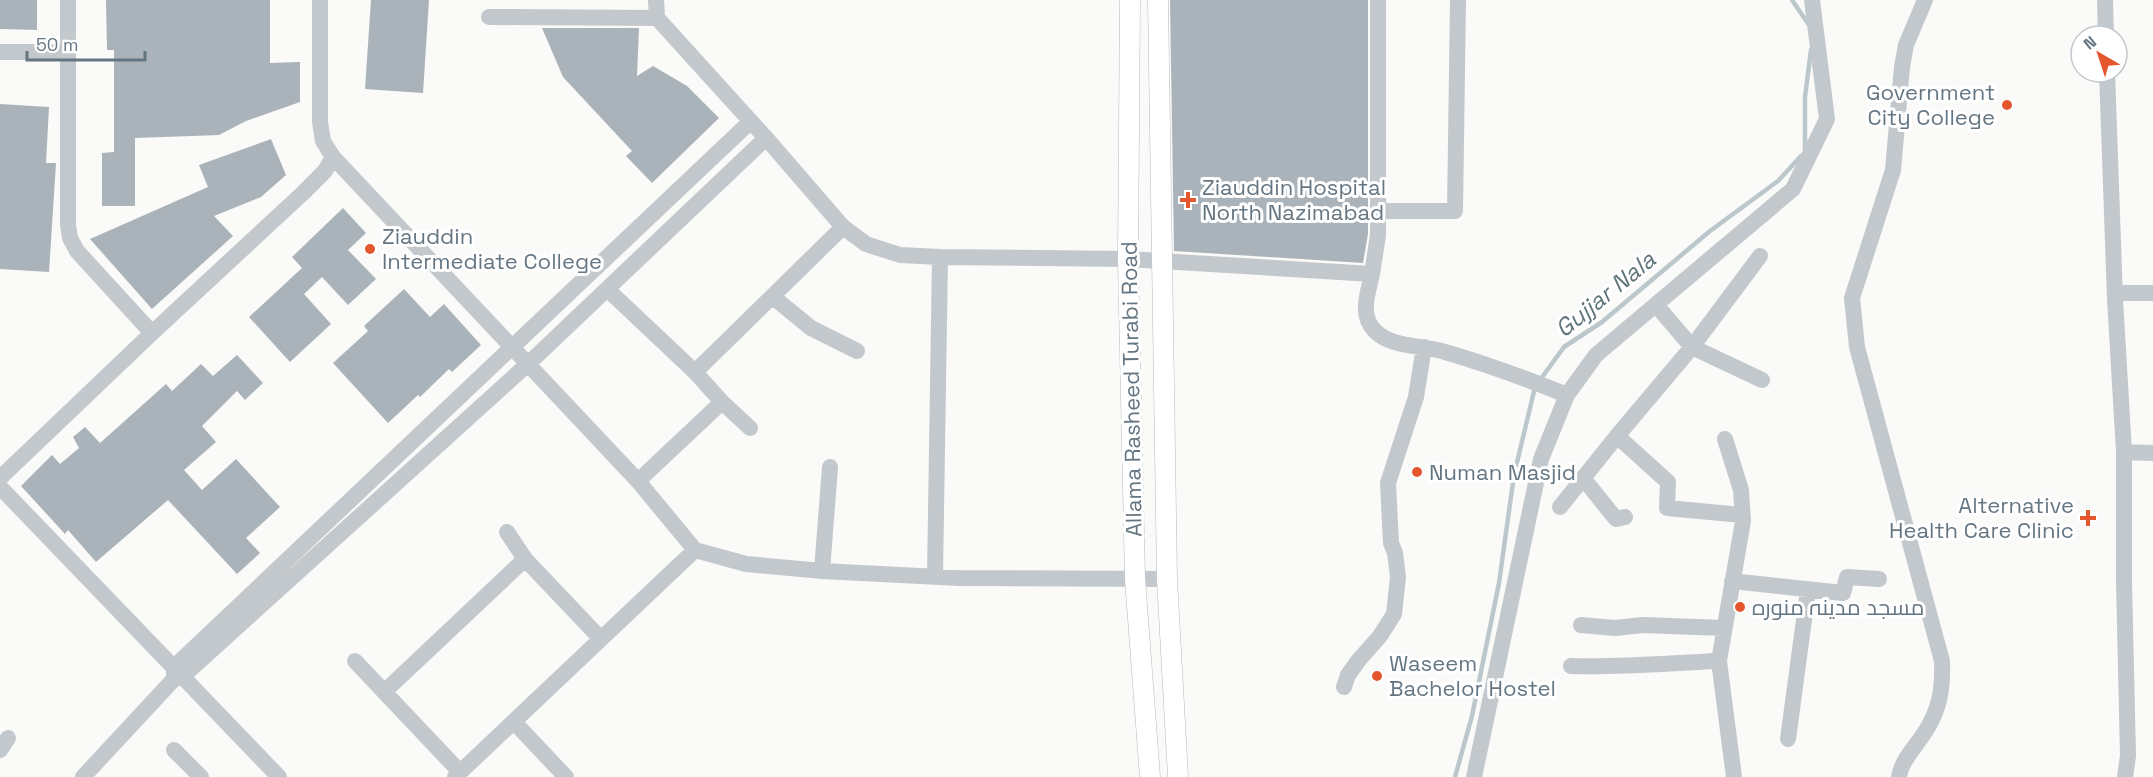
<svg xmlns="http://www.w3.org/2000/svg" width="2153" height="777" viewBox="0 0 2153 777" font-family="'Space Grotesk',Cairo,sans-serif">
<rect width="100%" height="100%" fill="#fafaf8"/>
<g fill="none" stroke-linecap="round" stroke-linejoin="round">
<path stroke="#bbc7cb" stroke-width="4.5" d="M1792,0l17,25
M1805,149v-52l6,-47
M1540,380l24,-33 38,-25 108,-91 68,-50 23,-25
M1455,777l17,-61 27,-133 15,-108 21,-88"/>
</g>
<path fill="#aab3b9" d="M0,0h37v30l-37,-1z
M106,0h164v63l30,-1v40l-54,19 -27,14 -84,3v68h-33v-53l12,-1v-102h-7z
M371,0h58l-6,93 -58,-4z
M1170,0h198v234l-5,29 -189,-12z
M542,28h97l-2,48 16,-10 34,20 32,32 -67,65 -26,-27 6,-5 -69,-74z
M0,104l49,3 -3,56h10l-7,109 -49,-3z
M271,139l15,36 -25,22 -47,19 19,20 -81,73 -62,-70 118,-52 -9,-22z
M343,208l23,25 -18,17 28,29 -28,26 -26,-28 -18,17 27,30 -41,38 -41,-45 53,-49 -10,-11z
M404,289l26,28 14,-13 37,41 -29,27 -3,-3 -29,28 -2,-2 -30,28 -55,-60 35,-32 -4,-5z
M237,355l26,28 -18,17 -8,-9 -35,35 14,16 -32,28 18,20 34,-31 44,48 -34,31 14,15 -23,21 -69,-74 -72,62 -28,-32 -3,4 -44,-48 31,-31 8,9 19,-16 -6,-11 12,-10 15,16 66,-59 6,7 29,-27 12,12z"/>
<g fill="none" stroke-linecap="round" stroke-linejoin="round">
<defs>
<path id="major" d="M1130,0l-2,259 7,320 15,198
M1158,0l9,579 11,198"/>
</defs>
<use href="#major" stroke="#b5babe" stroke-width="21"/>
<path stroke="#c3c8cc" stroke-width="16" d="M68,0v225l2,13 7,13 75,82
M320,0v122l3,19 10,16 305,324 57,69 51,14 76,7 137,7 208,1
M656,0l1,18 109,120 77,89 23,17 34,11 40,2 188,2 244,15 6,-39v-235
M2105,0l1,36
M489,17l168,1
M0,52h67
M2107,72l8,227 9,153v130l4,174 -3,21
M1378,211h77l3,-211
M1372,274c-4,19 -13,41 3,57 17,17 48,14 70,21 42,12 82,27 122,43
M607,289l88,83 27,30 28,26
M2115,293h38
M773,297l38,31 46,23
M1656,305l36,42 70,33
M695,372l148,-145
M1617,436l51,46 -1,26 75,7
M1725,439l16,51 2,31 -24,140 15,116
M2124,452l29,1
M0,478l152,-145 151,-140 22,-22 8,-14
M1583,478l33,41 9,-2
M638,481l84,-79
M0,487l279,290
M1560,507l57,-71 75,-89 68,-91
M507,532l18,27 76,80
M822,571l8,-104
M935,576l5,-319
M1732,581l111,12 4,-16 32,2
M1581,625l34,3 28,-3 80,3
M355,661l105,111
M1571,666c49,2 99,-3 148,-5
M174,679v-12l576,-545
M1344,687l4,-12 10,-14 22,-25 14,-22 4,-37 -3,-24 -4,-10 -3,-60 28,-86 8,-50
M384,692l141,-133
M514,722l52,55
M1788,739l20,-149
M0,750l8,-12
M174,750l27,27
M83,777l91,-98 9,-3 345,-312 238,-226
M455,777l240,-227
M1474,777l67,-318 26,-64 29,-40 197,-166 34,-70 -15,-119
M1899,777c2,-16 17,-31 26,-45 15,-23 18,-44 17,-71l-85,-314 -5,-49 41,-128 9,-103 4,-22 19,-45"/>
<use href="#major" stroke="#fff" stroke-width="20"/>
</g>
<g fill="#e4572e" stroke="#fff" stroke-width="2">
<circle cx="2007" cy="105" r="6"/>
<path d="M1185 191h6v6h6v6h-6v6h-6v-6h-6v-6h6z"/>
<circle cx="370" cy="249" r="6"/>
<circle cx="1417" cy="472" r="6"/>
<path d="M2085 509h6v6h6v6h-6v6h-6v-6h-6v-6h6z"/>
<circle cx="1740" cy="607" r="6"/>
<circle cx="1377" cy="676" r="6"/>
</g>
<g text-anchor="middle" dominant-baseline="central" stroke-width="6" stroke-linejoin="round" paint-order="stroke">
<g font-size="22" fill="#657683" stroke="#fff" text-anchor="start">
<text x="1995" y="92" text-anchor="end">Government<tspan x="1995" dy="25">City College</tspan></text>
<text x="1202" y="187">Ziauddin Hospital<tspan x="1202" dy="25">North Nazimabad</tspan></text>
<text x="382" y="236">Ziauddin<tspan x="382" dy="25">Intermediate College</tspan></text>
<text x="1429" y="472">Numan Masjid</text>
<text x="2074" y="505" text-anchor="end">Alternative<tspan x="2074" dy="25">Health Care Clinic</tspan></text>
<text x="1752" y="607">مسجد مدینہ منورہ</text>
<text x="1389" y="663">Waseem<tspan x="1389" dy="25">Bachelor Hostel</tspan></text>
</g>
<g font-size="22" fill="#657683" stroke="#fff">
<text transform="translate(1131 389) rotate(-91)">Allama Rasheed Turabi Road</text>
</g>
<g font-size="24" font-style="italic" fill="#60757c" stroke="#fff">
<text transform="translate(1605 294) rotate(-39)">Gujjar Nala</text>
</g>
</g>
<g transform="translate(2099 54) rotate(321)"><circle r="28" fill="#ffffff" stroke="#c1c8cd" stroke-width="1.5"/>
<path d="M0-4.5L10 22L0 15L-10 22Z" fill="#e4572e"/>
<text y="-9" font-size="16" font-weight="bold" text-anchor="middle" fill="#657683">N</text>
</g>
<path d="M27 51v9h118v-9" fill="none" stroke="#657683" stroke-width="3"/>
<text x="36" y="51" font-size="18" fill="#657683" stroke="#ffffff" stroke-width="4.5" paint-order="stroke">50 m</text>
</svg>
